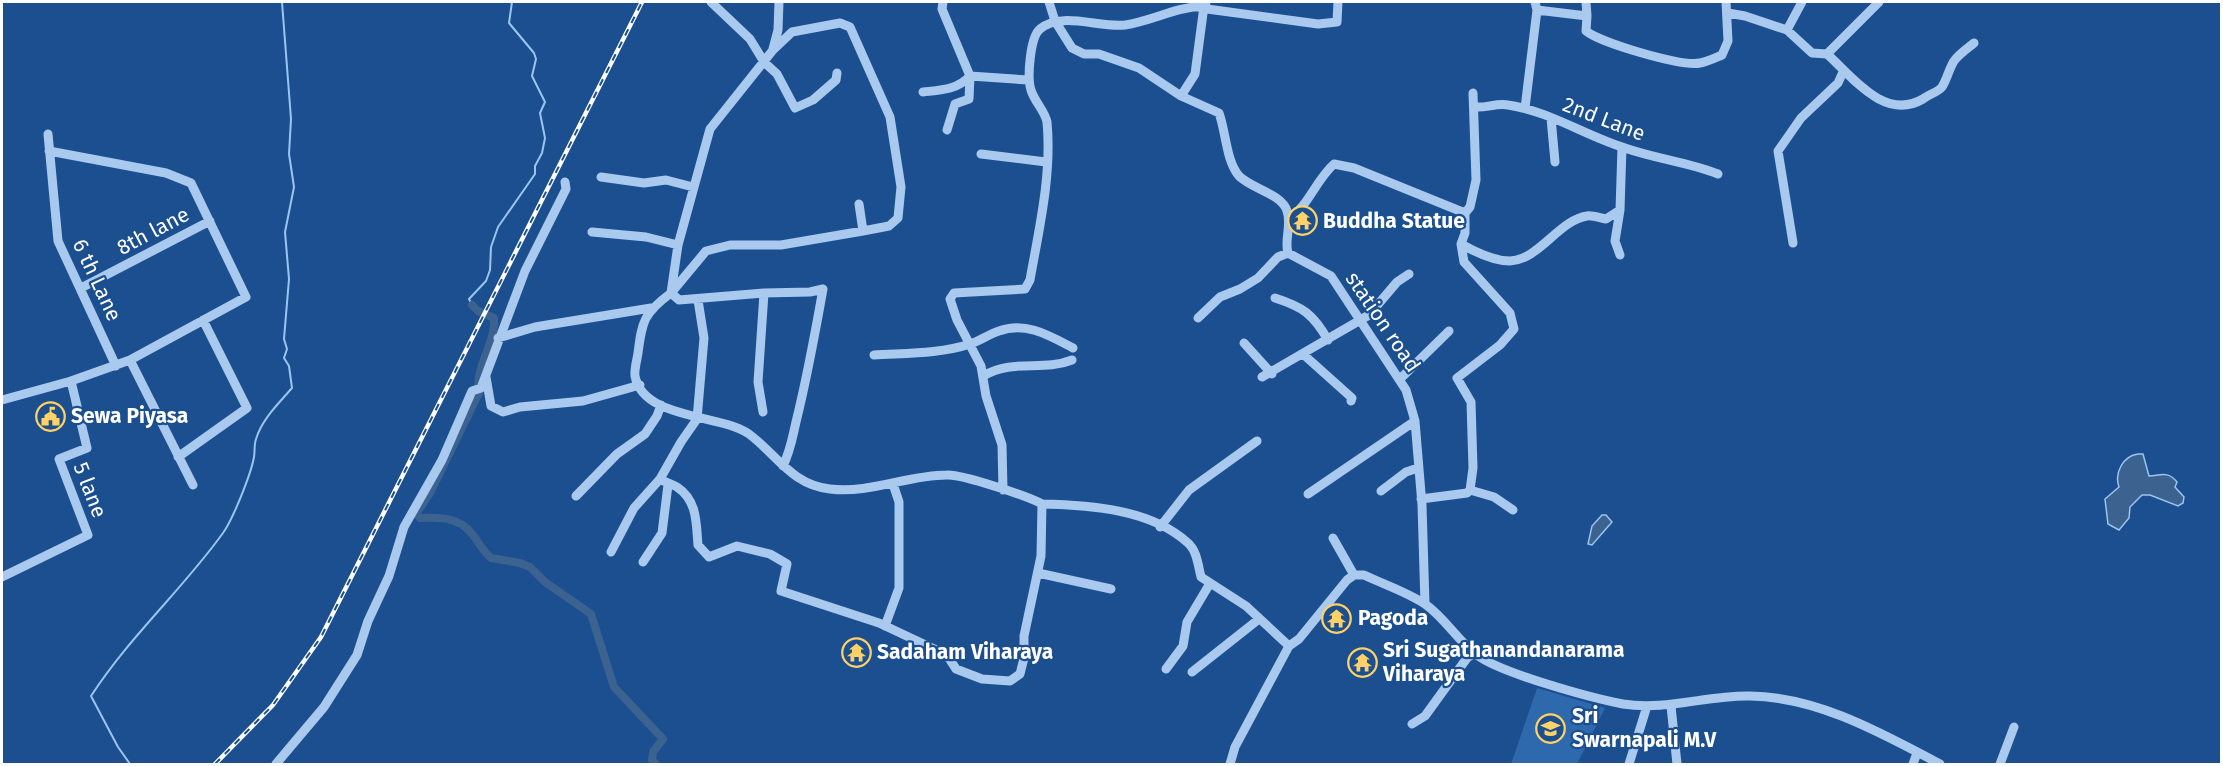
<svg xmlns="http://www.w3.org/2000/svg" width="2223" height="766" viewBox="0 0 2223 766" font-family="'Fira Sans',sans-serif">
<rect width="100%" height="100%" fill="#1b4f8f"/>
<path fill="#2e69ad" d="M1537,688l68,20 -28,56h-66z"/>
<path fill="#3c6290" stroke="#9cc4f0" stroke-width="1.5" d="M2138,454h5l6,22c13,-1 19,-5 28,6l-2,5 9,10 -1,6 -5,3 -28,-11h-8l-12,12 -1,11 -10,12 -11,-6 -3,-25 14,-12c-5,-14 4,-31 19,-33z
M1602,515h4l6,7 -20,23 -4,-1 4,-18z"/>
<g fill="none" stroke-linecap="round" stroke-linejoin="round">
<path stroke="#9cc4f0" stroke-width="2" d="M472,305l-3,-6 17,-18 4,-11 1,-23 7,-20 37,-53v-8l7,-13 3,-15 -5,-25 5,-11 -13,-26 4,-17 -2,-6 -25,-30 3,-21
M130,764l-12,-17 -27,-51c39,-60 91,-106 132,-163 10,-14 28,-59 31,-76 1,-6 0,-12 2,-18 6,-20 23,-36 36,-51l-3,-22 -5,-8 3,-9 -3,-10 5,-60 -4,-47 9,-45 -5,-33 2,-35 -9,-117"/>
<path stroke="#3c6290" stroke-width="8" d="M472,305l6,6 16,7c2,26 -20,49 -15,75l-49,100 -14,21 4,4c20,-1 40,-1 53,17 6,8 10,16 18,23l29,5 10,4 15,15 46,32 23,73 49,52 -10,13 -1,8 4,4"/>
<path stroke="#a9c9ee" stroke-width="9" d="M711,2l39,37 14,23 13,12 18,34 18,-8 23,-20 1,-7
M943,2l-1,7 28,67 -1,23 -14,5 -8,26
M1049,2l6,19 17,27 12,6h15l40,14 42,28 38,17c7,19 7,48 20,63 13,13 43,18 48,35 5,14 -3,29 1,42l43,23 75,114 9,31 7,84 3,99
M1205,2l2,7 111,15 19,-2 1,-20
M1535,2l2,8 50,6 -1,15c15,12 96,36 114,32 7,-1 15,-5 22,-8l6,-14 -2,-39
M1586,2l1,14
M1728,13l17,3 42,14 25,23 15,1 52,-52
M1787,30l15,-28
M773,49l5,-19 1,-28
M1827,54c24,21 57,68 96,45 5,-4 15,-7 19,-12 5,-8 7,-18 12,-26 5,-7 14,-13 20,-18
M923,92c18,-2 34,-2 47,-16l58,4
M1476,107c10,1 21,-4 32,-2 41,6 78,31 117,43 31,11 63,14 93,26
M1525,108l12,-98
M1551,118l4,44
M48,134l10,107 58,125
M981,154l65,8
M601,177l43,6 22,-3 27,7
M859,204l4,27
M1289,219c20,-14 27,-39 45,-55l20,4 111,45
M592,232l54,5 32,8
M1793,243l-15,-92 23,-33 37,-35 5,-11
M1461,244c14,8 33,17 49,17 29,-1 49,-41 77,-45 5,-1 13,2 19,3l14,-9
M1620,255l-5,-14 5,-31 2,-63
M81,288l129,-67
M1275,298c28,9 38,16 53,42
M698,300l6,38 -7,81 -16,23 -21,37c6,4 12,5 17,8 21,14 19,37 21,58l11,12 28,-11 33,8 17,10 -6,27 98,32 68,32 9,14 26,10 28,2 10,-7 4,-16v-22l17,-80 1,-52c47,1 109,5 146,39 9,8 10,22 13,34l45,29 43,40 10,-7 48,-59 7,-5h10c19,9 43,17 61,29 20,14 33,37 52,51 23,18 115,43 146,49 43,7 84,-9 127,-8 68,1 131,37 190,68
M1198,318l22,-21 20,-8 18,-11 20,-21 10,-4
M498,338l37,-11 116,-19
M1244,343l28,31
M874,355c31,-2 66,-1 96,-11 10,-3 19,-10 29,-13 27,-10 51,5 74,17
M1304,355l48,43 -1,3
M130,360l63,125
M983,376c31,-18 59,-4 89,-16
M486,377l5,29 12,6 17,-5 63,-6 57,-16
M1262,377l107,-62 28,-33 12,-8
M1400,379l49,-48
M2,400l69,-19 59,-21 116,-63 -55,-114 -25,-10 -117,-22
M763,412l-5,-30 6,-89
M178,457l69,-49 -44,-88
M783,466c8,-17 9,-27 13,-44 11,-44 19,-88 27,-133l-13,3 -46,1 -85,7 -8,-7 35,-42 24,-6h51l82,-14 26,-5 9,-8 3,-31 -11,-70 -40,-90 -10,-4 -48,9 -19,18 -63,79 -32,116 -7,48c-27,20 -29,28 -33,60 -1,7 -4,17 -3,23 8,44 87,38 114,58 28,21 43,51 81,55 40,5 77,-14 117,-14 15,-1 83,22 95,29
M1003,490l-1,-45 -16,-49 -5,-30 -24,-46 -7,-21 4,-6 71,-4 5,-9c9,-51 22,-105 17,-158 -2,-11 -13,-21 -16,-32 -4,-12 -1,-53 9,-61 21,-18 59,-1 85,-4 27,-4 51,-18 79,-19l-9,68 -14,22
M1470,490l3,-22 -2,-66 -14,-24 43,-33 14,-16 -4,-16 -46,-51 -3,-18 4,-11v-20l5,-6 6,-27 -3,-87
M1381,491l25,-19 12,-4
M1308,494l107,-73
M576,496l41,-42 28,-20 12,-18 4,-11
M1421,499l46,-6 3,-3 24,7 19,13
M1160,527l29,-37 68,-49
M1333,538l21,37
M611,552l23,-44 26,-29
M643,562l19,-29 6,-48
M1038,573l73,16
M2,577l86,-42 -29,-76 28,-11 -16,-67
M885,626l14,-38v-86l-6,-18
M1166,669l17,-23 4,-24 22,-37
M1192,672l67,-53
M1671,706l6,58
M1412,724l13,-8 42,-58 8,-5
M276,764l48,-57 33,-52 11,-34 21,-45 15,-49 38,-67 30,-69 9,-3 44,-117 41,-82 -1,-7
M1230,764l5,-17 54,-101
M1629,764l18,-58
M1913,764l4,-11
M2000,764l14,-37"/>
<defs>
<path id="rail" d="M215,764l58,-59 48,-68 321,-635"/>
</defs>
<use href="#rail" stroke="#fff" stroke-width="4.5"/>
<use href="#rail" stroke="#1b4f8f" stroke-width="2" stroke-dasharray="7" stroke-linecap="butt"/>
</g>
<defs>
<symbol id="temple-ring" viewBox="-11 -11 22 22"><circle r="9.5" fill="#1b4f8f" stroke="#ffd166" stroke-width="1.5"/><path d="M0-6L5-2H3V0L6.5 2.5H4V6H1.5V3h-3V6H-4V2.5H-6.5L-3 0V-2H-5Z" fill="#ffd166"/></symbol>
<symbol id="civic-ring" viewBox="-11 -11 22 22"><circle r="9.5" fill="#1b4f8f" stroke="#ffd166" stroke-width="1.5"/><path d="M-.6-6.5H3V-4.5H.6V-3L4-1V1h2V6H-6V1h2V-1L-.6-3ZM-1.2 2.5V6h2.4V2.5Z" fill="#ffd166"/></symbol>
<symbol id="school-ring" viewBox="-11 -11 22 22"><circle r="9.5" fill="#1b4f8f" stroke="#ffd166" stroke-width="1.5"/><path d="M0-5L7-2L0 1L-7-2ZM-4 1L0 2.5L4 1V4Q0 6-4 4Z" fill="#ffd166"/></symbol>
</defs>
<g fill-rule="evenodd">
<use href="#temple-ring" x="1286" y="204" width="33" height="33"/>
<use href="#civic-ring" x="34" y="400" width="33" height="33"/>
<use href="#temple-ring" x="1320" y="602" width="33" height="33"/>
<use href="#temple-ring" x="840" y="636" width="33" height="33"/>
<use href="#temple-ring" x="1346" y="646" width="33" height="33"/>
<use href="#school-ring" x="1534" y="712" width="33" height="33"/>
</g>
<g text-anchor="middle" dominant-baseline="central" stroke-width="4.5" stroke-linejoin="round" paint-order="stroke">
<g font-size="21" fill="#fff" stroke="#1b4f8f">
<text transform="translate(1604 119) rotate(21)">2nd Lane</text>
<text transform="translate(153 231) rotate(-28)">8th lane</text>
<text transform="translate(97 280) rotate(65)">6 th Lane</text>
<text transform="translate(1383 322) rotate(56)">station road</text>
<text transform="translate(90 490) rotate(69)">5 lane</text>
</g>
<g font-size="21" font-weight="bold" fill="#fff" stroke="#1b4f8f" text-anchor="start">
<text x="1323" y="221">Buddha Statue</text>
<text x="71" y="416">Sewa Piyasa</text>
<text x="1358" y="618">Pagoda</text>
<text x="1383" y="650">Sri Sugathanandanarama<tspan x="1383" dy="24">Viharaya</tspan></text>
<text x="877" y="652">Sadaham Viharaya</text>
<text x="1572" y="716">Sri<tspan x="1572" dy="24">Swarnapali M.V</tspan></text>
</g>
</g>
<rect width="2223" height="766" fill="none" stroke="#ffffff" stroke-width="6"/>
</svg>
